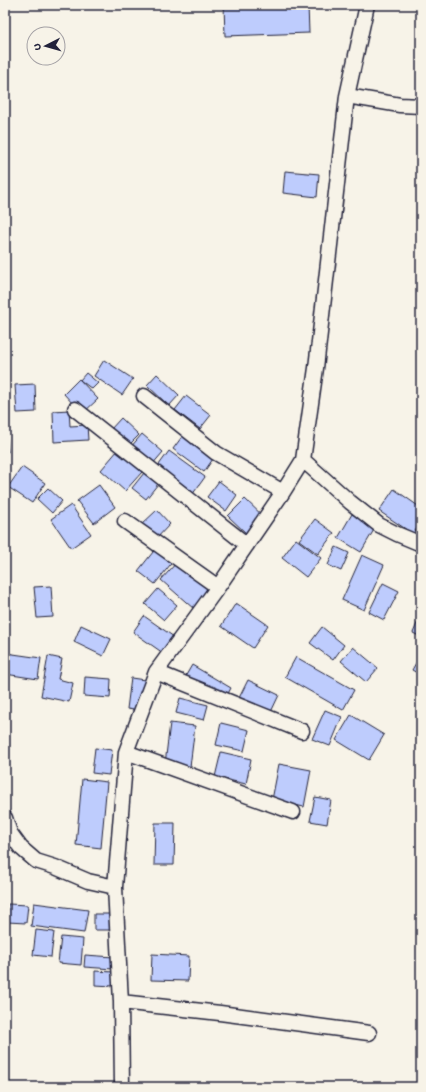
<svg xmlns="http://www.w3.org/2000/svg" width="426" height="1092" viewBox="0 0 426 1092" font-family="'Gochi Hand',sans-serif">
<rect width="100%" height="100%" fill="#f7f3e8"/>
<filter id="ink" filterUnits="userSpaceOnUse"><feTurbulence type="fractalNoise" baseFrequency=".025" numOctaves="2"/><feDisplacementMap in="SourceGraphic" scale="8" xChannelSelector="R" yChannelSelector="G"/><feConvolveMatrix kernelMatrix="1 2 1 2 8 2 1 2 1" color-interpolation-filters="sRGB"/></filter>
<g filter="url(#ink)">
<path fill="#beccfd" stroke="#22223b" d="M224,5h84l1,28 -84,3z
M285,171l34,3 -2,23 -34,-4z
M104,360l29,19 -11,16 -28,-19z
M86,373l12,10 -6,6 -12,-9z
M157,374l22,21 -10,11 -22,-21z
M79,379l19,20 -16,15 -18,-20z
M35,384l1,28 -19,1 -2,-28z
M186,396l25,19 -11,14 -25,-19z
M69,410l1,16 17,-1 1,15 -34,2 -1,-31z
M121,418l18,17 -12,12 -17,-17z
M5,423l3,29 -3,1z
M142,434l21,18 -12,14 -21,-18z
M184,434l31,22 -11,16 -31,-23z
M118,450l24,22 -17,19 -24,-21z
M169,451l36,26 -13,18 -36,-26z
M22,467l23,16 -13,20 -24,-16z
M144,473l14,11 -12,15 -14,-11z
M219,481l18,14 -11,16 -19,-14z
M99,485l16,22 -21,16 -17,-22z
M48,488l14,13 -10,12 -15,-14z
M394,489l27,19v14l-8,12 -34,-23z
M245,499l20,19 -17,17 -20,-19z
M71,505l20,29 -20,14 -20,-29z
M157,510l13,14 -15,16 -14,-15z
M352,514l23,14 -14,24 -23,-14z
M315,519l19,14 -16,21 -19,-14z
M296,539l25,19 -15,19 -24,-19z
M157,547l17,13 -19,24 -17,-13z
M336,547l13,6 -8,18 -13,-6z
M362,555l22,10 -20,45 -22,-10z
M177,562l33,29 -16,18 -33,-29z
M383,583l16,8 -15,29 -15,-8z
M51,586l2,31 -16,1 -3,-31z
M158,589l19,16 -13,15 -19,-16z
M236,603l32,22 -15,23 -32,-22z
M421,614v23l-8,-4z
M144,616l30,21 -11,16 -30,-21z
M81,625l30,14 -8,17 -29,-14z
M322,627l22,18 -11,15 -23,-17z
M353,647l25,21 -12,14 -25,-21z
M6,653l35,5 -3,21 -33,-5z
M421,654v21l-9,-5z
M48,656l14,3 -4,20 15,4 -4,19 -28,-6z
M296,657l58,33 -11,20 -58,-33z
M192,665l39,23 -6,11 -40,-22z
M85,677l26,2 -1,19 -26,-2z
M131,678l14,2 -4,31 -14,-2z
M248,680l31,15 -9,19 -31,-16z
M180,698l28,7 -4,15 -28,-7z
M325,710l17,7 -12,29 -18,-7z
M351,715l33,20 -15,25 -33,-20z
M170,723l25,3 -5,41 -25,-3z
M221,723l28,7 -5,21 -28,-6z
M95,748l17,2 -3,25 -17,-2z
M221,752l30,7 -5,25 -31,-7z
M279,764l32,6 -7,37 -32,-7z
M82,779l25,3 -6,66 -25,-3z
M315,797l16,3 -4,24 -17,-3z
M155,823h20l-1,42h-20z
M34,903l54,7 -4,23 -53,-7z
M8,904l20,1 -2,18 -19,-1z
M94,914h20v16h-20z
M36,930l18,2 -3,25 -18,-2z
M61,937l22,2 -2,26 -23,-2z
M152,954l37,2 -1,25 -37,-1z
M85,955l29,2 -1,12 -29,-2z
M95,971l19,1 -1,14 -18,-1z"/>
<g fill="none" stroke-linecap="round" stroke-linejoin="round">
<defs>
<path id="street" d="M347,96l53,9 21,1
M144,396l72,57 67,39
M75,409l172,136
M303,460l47,42 29,23 18,9 24,10
M125,521l93,66
M156,672l146,59
M126,752l167,60
M5,818l5,15 11,15 15,13 19,6 33,14 27,6
M121,1002l99,11 149,20
M122,1087l-1,-85 -6,-115 11,-135 30,-80 62,-85 65,-95 20,-32 13,-92 31,-272 20,-91"/>
</defs>
<use href="#street" stroke="#22223b" stroke-width="17"/>
<use href="#street" stroke="#f7f3e8" stroke-width="14"/>
</g>
</g>
<rect width="426" height="1092" fill="none" stroke="#f7f3e8" stroke-width="20"/>
<rect x="10" y="10" width="406" height="1072" fill="none" stroke="#22223b" stroke-width="1.5" filter="url(#ink)"/>
<g transform="translate(46 46) rotate(264)"><circle r="19" fill="#f7f3e8" stroke="#a29fa3"/>
<path d="M0-3L7 15L0 10L-7 15Z" fill="#22223b"/>
<text y="-6" font-size="11" font-weight="bold" text-anchor="middle" fill="#22223b">U</text>
</g>
</svg>
